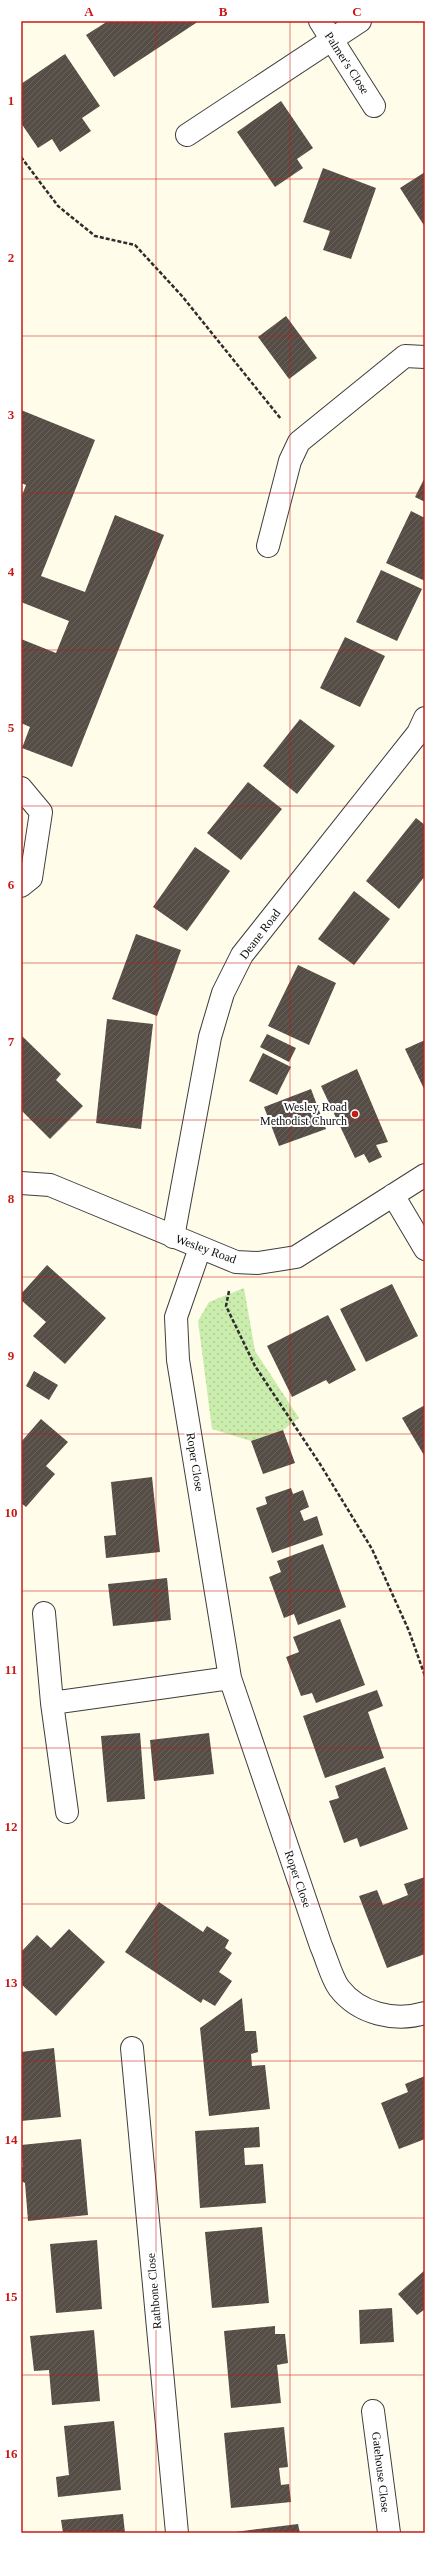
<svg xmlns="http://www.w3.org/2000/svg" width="446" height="2554" viewBox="0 0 446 2554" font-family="Georgia,serif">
<defs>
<pattern id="grass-dots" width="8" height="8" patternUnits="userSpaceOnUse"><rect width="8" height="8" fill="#caedae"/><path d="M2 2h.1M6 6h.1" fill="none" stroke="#acca94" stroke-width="1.8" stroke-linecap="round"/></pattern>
<pattern id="building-hatch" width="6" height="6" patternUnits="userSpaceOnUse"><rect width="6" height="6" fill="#554d46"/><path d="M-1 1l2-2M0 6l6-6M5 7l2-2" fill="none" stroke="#68625c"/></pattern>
</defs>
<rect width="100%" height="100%" fill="#fffce9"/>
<path fill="url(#grass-dots)" d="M244,1288l11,63 44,67 -16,12 -32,11 -39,-12 -14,-108 11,-19z"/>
<path fill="url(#building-hatch)" d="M108,21h91l-85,56 -28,-42z
M65,54l35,52 -18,12 9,13 -31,21 -8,-13 -14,9 -17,-25v-39z
M281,101l32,47 -16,11 6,9 -28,19 -38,-55z
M323,168l53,20 -25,71 -28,-9 7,-19 -27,-9z
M425,172v55l-25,-39z
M286,316l31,42 -28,21 -31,-42z
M21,410l74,30 -54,136 44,16 30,-77 49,20 -92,232 -50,-19 8,-21 -9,-4v-84l35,14 13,-32 -48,-19v-104l5,-13 -5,-2z
M425,477v25l-10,-5z
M411,511l14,7v63l-39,-18z
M381,570l41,19 -25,52 -41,-19z
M345,637l40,19 -25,51 -40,-19z
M300,719l35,27 -38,48 -34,-28z
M248,782l34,27 -41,51 -34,-27z
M416,818l9,7v51l-26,33 -33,-28z
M195,847l35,24 -43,60 -34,-24z
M354,891l36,28 -36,46 -36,-26z
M136,934l45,16 -24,66 -45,-17z
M298,965l38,18 -27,62 -41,-19z
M107,1019l46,5 -12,105 -45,-6z
M267,1034l29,14 -7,14 -29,-15z
M21,1035l40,39 -5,6 27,26 -33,33 -29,-29z
M425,1040v51l-20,-42z
M263,1053l28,14 -14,28 -28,-14z
M357,1069l31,73 -12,3 6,12 -13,6 -5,-9 -9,4 -34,-72z
M311,1089l15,40 -47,17 -15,-39z
M47,1265l59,53 -41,46 -32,-28 13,-14 -25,-22v-6z
M392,1284l26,52 -52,26 -26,-53z
M328,1315l28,55 -27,14 -3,-4 -34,17 -25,-51z
M34,1371l24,14 -9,15 -23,-14z
M425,1405v52l-23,-39z
M41,1419l27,23 -22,24 9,8 -29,33 -5,-4v-61z
M283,1430l12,33 -32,11 -12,-33z
M152,1477l8,75 -54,6 -2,-22 12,-1 -5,-53z
M291,1488l2,6 10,-4 6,17 -9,4 4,10 13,-5 6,19 -51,18 -16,-45 11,-4 -2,-7z
M323,1544l23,63 -48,18 -4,-11 -10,4 -15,-41 12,-5 -4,-11z
M167,1578l4,42 -58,6 -5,-42z
M340,1619l25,66 -49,18 -4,-10 -11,3 -15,-39 13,-5 -6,-15z
M377,1690l6,16 -15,6 16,46 -59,20 -22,-62z
M140,1733l5,66 -38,3 -6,-66z
M209,1733l5,41 -60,7 -4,-41z
M385,1767l23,62 -48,18 -3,-9 -13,5 -15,-42 10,-3 -4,-12z
M425,1877v77l-38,14 -28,-72 18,-6 6,15 25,-10 -4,-11z
M159,1902l44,30 4,-6 22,14 -4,8 7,5 -13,19 13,9 -17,25 -12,-7 -2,4 -76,-51z
M69,1929l36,33 -49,54 -35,-32v-32l16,-17 14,13z
M242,1998l3,33h11l2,21 -7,2 1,12 13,-1 5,44 -61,7 -9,-88z
M54,2048l7,69 -40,4v-69z
M425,2076v63l-26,10 -18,-46 27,-11 -3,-8z
M259,2127l1,20 -16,1 1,17 18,-1 3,39 -66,5 -5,-77z
M81,2139l7,76 -60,6 -3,-38 -4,-2v-13l2,-1 -2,-22z
M262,2227l7,76 -57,5 -7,-76z
M97,2240l5,69 -46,4 -6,-69z
M425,2270v39l-8,6 -19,-21z
M392,2308l2,34 -34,2 -1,-34z
M275,2326v8h10l3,29 -11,2 4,38 -50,5 -7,-77z
M94,2330l6,71 -48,4 -3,-35 -15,1 -4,-35z
M114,2421l7,69 -63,7 -2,-20 13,-2 -5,-49z
M284,2427l4,40 -9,1 2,17 8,-1 2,18 -60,6 -7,-75z
M123,2514l2,19h-62l-2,-13z
M298,2524l2,9h-65v-1z"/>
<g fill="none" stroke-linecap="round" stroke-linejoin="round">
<defs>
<path id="minor" d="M320,21l54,85
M187,135l173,-114
M268,546l22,-85 9,-19 106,-86 20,1
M21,788l20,24 -10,66 -10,8
M21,1183l29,2 186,77 22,1 38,-6 129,-82
M393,1195l32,54
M173,1237l37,-200 13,-44 19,-38 176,-222 7,-15
M200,1248l-24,69 2,43 52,318 91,268c6,13 10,31 18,42 20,26 56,34 86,25
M44,1613l8,90
M67,1812l-15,-109 178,-25
M132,2048l45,485
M373,2411l16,122"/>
</defs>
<use href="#minor" stroke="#3e3e3e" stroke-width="24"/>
<path stroke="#2d2d2d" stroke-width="2.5" stroke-dasharray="4 2" stroke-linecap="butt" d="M21,157l37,49 37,30 40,9 47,51 99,123
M229,1291l-3,15 29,60 65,98 52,85 37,82 16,45"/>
<use href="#minor" stroke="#fff" stroke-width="22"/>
</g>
<path fill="none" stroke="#c91a15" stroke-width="1" stroke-opacity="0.55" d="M156,21v2512M290,21v2512M21,179h404M21,336h404M21,493h404M21,650h404M21,806h404M21,963h404M21,1120h404M21,1277h404M21,1434h404M21,1591h404M21,1748h404M21,1904h404M21,2061h404M21,2218h404M21,2375h404"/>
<circle fill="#c91a15" stroke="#fff" stroke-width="1.5" cx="355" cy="1114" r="4"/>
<g text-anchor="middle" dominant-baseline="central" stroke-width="4" stroke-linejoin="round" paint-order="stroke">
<g font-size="12" fill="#0b0b0b" stroke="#fff">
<text transform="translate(347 63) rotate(57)">Palmer's Close</text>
<text transform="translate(260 934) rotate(-53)">Deane Road</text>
<text transform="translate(206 1249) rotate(20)">Wesley Road</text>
<text transform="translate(195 1462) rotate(81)">Roper Close</text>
<text transform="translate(298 1879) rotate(71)">Roper Close</text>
<text transform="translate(154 2291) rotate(-95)">Rathbone Close</text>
<text transform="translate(381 2472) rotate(83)">Gatehouse Close</text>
</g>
<g font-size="12" fill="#0b0b0b" stroke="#fff" text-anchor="end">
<text x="347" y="1107">Wesley Road<tspan x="347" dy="14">Methodist Church</tspan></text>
</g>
</g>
<rect width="446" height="2554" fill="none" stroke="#ffffff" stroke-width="44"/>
<rect x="22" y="22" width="402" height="2510" fill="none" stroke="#c91a15" stroke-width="1.5"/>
<g font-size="13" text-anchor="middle" font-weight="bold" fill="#c91a15">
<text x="89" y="16">A</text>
<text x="223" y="16">B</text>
<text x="357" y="16">C</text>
<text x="11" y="105">1</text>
<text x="11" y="262">2</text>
<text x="11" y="419">3</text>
<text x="11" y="576">4</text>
<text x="11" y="732">5</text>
<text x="11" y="889">6</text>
<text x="11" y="1046">7</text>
<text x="11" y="1203">8</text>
<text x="11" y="1360">9</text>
<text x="11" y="1517">10</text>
<text x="11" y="1674">11</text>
<text x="11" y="1831">12</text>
<text x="11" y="1987">13</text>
<text x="11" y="2144">14</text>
<text x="11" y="2301">15</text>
<text x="11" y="2458">16</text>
</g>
</svg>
